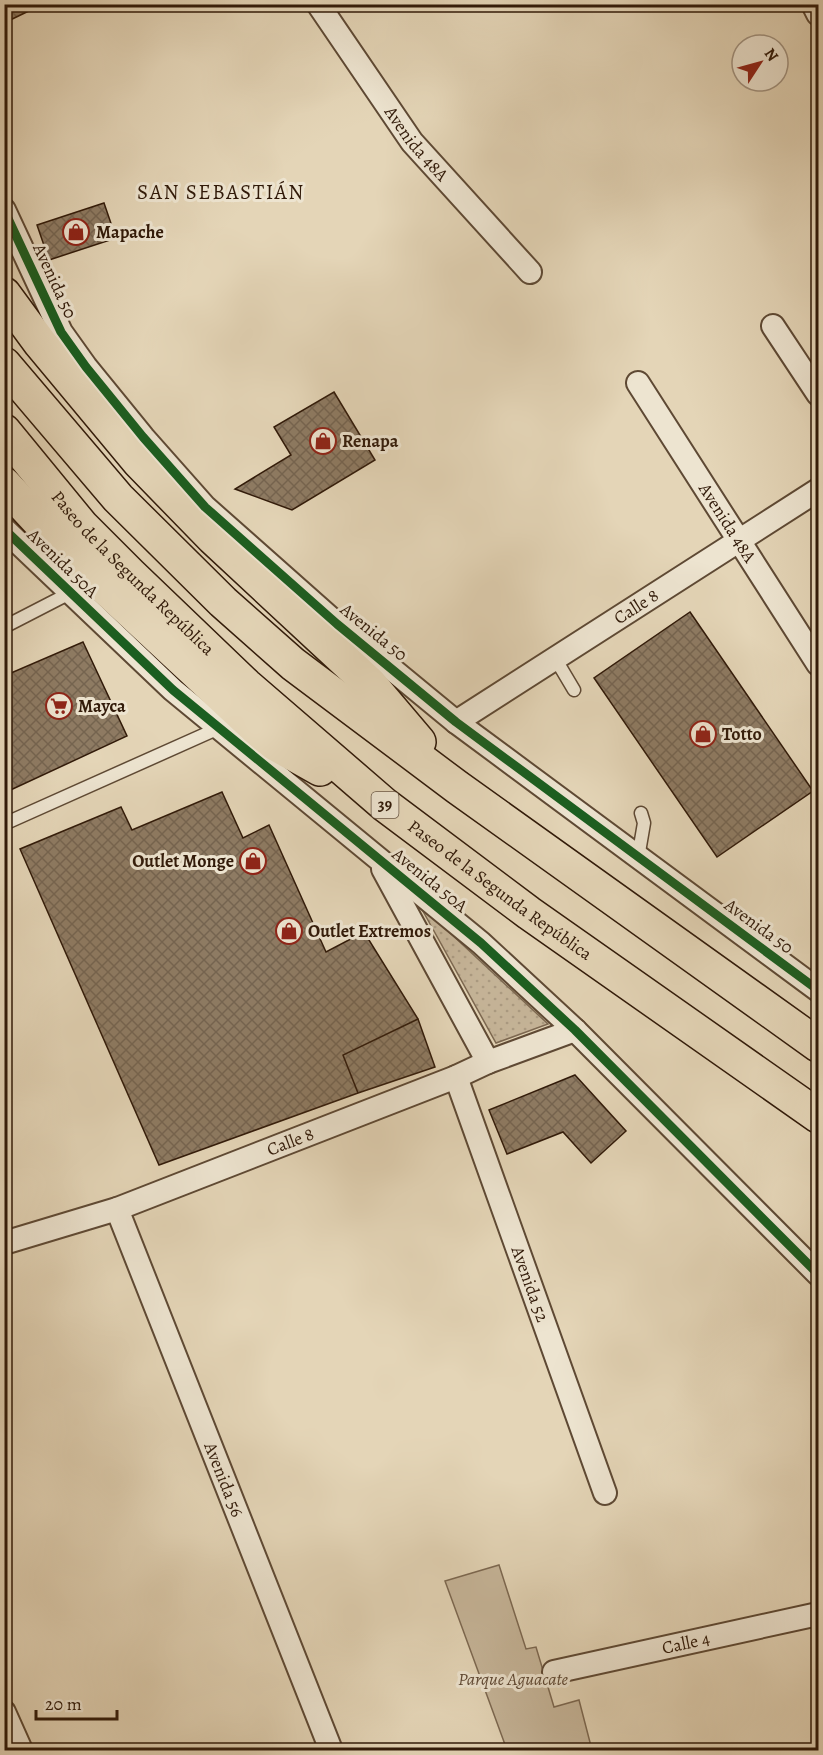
<svg xmlns="http://www.w3.org/2000/svg" width="823" height="1755" viewBox="0 0 823 1755" font-family="Alegreya,serif">
<defs>
<pattern id="grass-dots" width="8" height="8" patternUnits="userSpaceOnUse" patternTransform="scale(1.5)"><rect width="8" height="8" fill="#c6b599"/><path d="M2 2h.1M6 6h.1" fill="none" stroke="#ab9b82" stroke-width="1.8" stroke-linecap="round"/></pattern>
<pattern id="building-cross-hatch" width="8" height="8" patternUnits="userSpaceOnUse" patternTransform="scale(1.5)"><rect width="8" height="8" fill="#8e7b63"/><path d="M0 0l8 8M0 8l8-8" fill="none" stroke="#756450"/></pattern>
</defs>
<rect width="100%" height="100%" fill="#e4d5b7"/>
<filter id="stains"><feTurbulence type="fractalNoise" baseFrequency=".00333" numOctaves="4"/><feColorMatrix values="0 0 0 0 .2 0 0 0 0 .09 0 0 0 0 .02 0 0 0 .5 -.17"/></filter>
<radialGradient id="worn" r=".72"><stop offset=".6" stop-color="#630" stop-opacity="0"/><stop offset="1" stop-color="#630" stop-opacity=".3"/></radialGradient>
<path fill="url(#grass-dots)" stroke="#7c6851" stroke-width="1.5" d="M419,904l129,120 -52,19z"/>
<path fill="#c6b599" stroke="#7c6851" stroke-width="1.5" d="M499,1565l27,84 10,-2 18,60 25,-7 13,50h-85l-62,-169z"/>
<path fill="url(#building-cross-hatch)" stroke="#311a09" stroke-width="1.5" d="M4,4h32l1,3 -33,16z
M104,203l12,35 -67,22 -12,-35z
M334,392l41,68 -83,50 -57,-21 56,-34 -17,-28z
M690,612l123,179 -96,66 -123,-179z
M83,642l44,94 -123,57v-117z
M222,792l21,46 26,-13 57,127 38,-20 54,87 -75,36 15,38 -199,72 -139,-316 101,-42 11,23z
M418,1019l17,48 -77,26 -15,-38z
M575,1075l51,56 -35,32 -28,-31 -56,22 -18,-44z"/>
<g fill="none" stroke-linecap="round" stroke-linejoin="round">
<defs>
<path id="lane" d="M4,627l66,-34
M555,658l19,32
M4,824l215,-96
M638,858l6,-35 -3,-10"/>
<g id="street">
<path id="s1" d="M318,4l94,138 118,130"/>
<path d="M813,4l5,10"/>
<path d="M4,210l57,122 25,35 57,70 62,70 132,117 119,98 362,268"/>
<path d="M773,326l45,68"/>
<path id="s2" d="M638,383l180,281"/>
<path d="M4,529l169,161 308,253 94,87 243,244"/>
<path id="s3" d="M456,722l362,-232"/>
<path d="M383,869l105,193"/>
<path id="s4" d="M456,1077l149,416"/>
<path id="s5" d="M117,1209l214,541"/>
<path id="s6" d="M4,1243l113,-34 339,-132 32,-15 87,-32"/>
<path id="s7" d="M554,1672l264,-58"/>
<path d="M4,1712l17,38"/>
</g>
<g id="highway">
<path d="M4,294l36,49 99,119 74,76 156,145 50,59"/>
<path d="M4,364l114,134 105,104 70,62 164,123 361,258"/>
<path id="s8" d="M4,431l78,95 48,48 116,111 139,120 144,108 289,203"/>
<path d="M4,484l69,74 197,183 50,28"/>
</g>
</defs>
<use href="#lane" stroke="#5e4934" stroke-width="15"/>
<use href="#street" stroke="#5e4934" stroke-width="26"/>
<use href="#highway" stroke="#311a09" stroke-width="36"/>
<use href="#lane" stroke="#ede4d0" stroke-width="12"/>
<use href="#street" stroke="#ede4d0" stroke-width="22"/>
<use href="#highway" stroke="#e4d5b7" stroke-width="33"/>
<defs>
<path id="cycleway" d="M4,210l57,122 25,35 57,70 62,70 132,117 119,98 362,268
M4,529l169,161 308,253 94,87 243,244"/>
</defs>
<use href="#cycleway" stroke="#ede4d0" stroke-width="13"/>
<use href="#cycleway" stroke="#1b5e20" stroke-width="9"/>
</g>
<defs>
<symbol id="shop-ring" viewBox="-11 -11 22 22"><circle r="9.5" fill="#ede4d0" stroke="#8f2418" stroke-width="1.5"/><path d="M-5-2.5h2.3a2.7 3.5 0 0 1 5.4 0H5L5.5 6h-11ZM-1.5-2.5h3a1.5 2.3 0 0 0-3 0Z" fill="#8f2418"/></symbol>
<symbol id="supermarket-ring" viewBox="-11 -11 22 22"><circle r="9.5" fill="#ede4d0" stroke="#8f2418" stroke-width="1.5"/><path d="M-6-5.5h2.5l.6 2H6L4.5 2H-2.5L-4.4-4H-6ZM-1.5 3.2a1.3 1.3 0 1 0 .1 0ZM3 3.2a1.3 1.3 0 1 0 .1 0Z" fill="#8f2418"/></symbol>
</defs>
<g fill-rule="evenodd">
<use href="#shop-ring" x="61" y="217" width="30" height="30"/>
<use href="#shop-ring" x="308" y="426" width="30" height="30"/>
<use href="#supermarket-ring" x="44" y="691" width="30" height="30"/>
<use href="#shop-ring" x="688" y="719" width="30" height="30"/>
<use href="#shop-ring" x="238" y="846" width="30" height="30"/>
<use href="#shop-ring" x="274" y="916" width="30" height="30"/>
</g>
<g text-anchor="middle" dominant-baseline="central" stroke-width="6" stroke-linejoin="round" paint-order="stroke">
<rect fill="#ede4d0" stroke="#695745" stroke-width="1.5" x="371.5" y="792" width="27" height="26" rx="4.5"/>
<g font-size="16" font-weight="bold" fill="#311a09">
<text x="385" y="805">39</text>
</g>
<g font-size="18" fill="#311a09" stroke="#ede4d0">
<text stroke="none"><textPath href="#s1" startOffset="171">Avenida 48A</textPath></text>
<text transform="translate(55 281) rotate(65)">Avenida 50</text>
<text stroke="none"><textPath href="#s2" startOffset="166">Avenida 48A</textPath></text>
<text transform="translate(63 563) rotate(44)">Avenida 50A</text>
<text stroke="none"><textPath href="#s8" startOffset="192">Paseo de la Segunda República</textPath></text>
<text stroke="none"><textPath href="#s3" startOffset="214">Calle 8</textPath></text>
<text transform="translate(374 632) rotate(39)">Avenida 50</text>
<text transform="translate(430 880) rotate(39)">Avenida 50A</text>
<text stroke="none"><textPath href="#s8" startOffset="678">Paseo de la Segunda República</textPath></text>
<text transform="translate(759 926) rotate(36)">Avenida 50</text>
<text stroke="none"><textPath href="#s6" startOffset="304">Calle 8</textPath></text>
<text stroke="none"><textPath href="#s4" startOffset="220">Avenida 52</textPath></text>
<text stroke="none"><textPath href="#s5" startOffset="291">Avenida 56</textPath></text>
<text stroke="none"><textPath href="#s7" startOffset="135">Calle 4</textPath></text>
</g>
<g font-size="18" font-weight="bold" fill="#311a09" stroke="#ede4d0" text-anchor="start">
<text x="96" y="232">Mapache</text>
<text x="342" y="441">Renapa</text>
<text x="78" y="706">Mayca</text>
<text x="722" y="734">Totto</text>
<text x="234" y="861" text-anchor="end">Outlet Monge</text>
<text x="308" y="931">Outlet Extremos</text>
</g>
<g font-size="18" font-style="italic" fill="#5e4834" stroke="#ede4d0">
<text x="513" y="1679">Parque Aguacate</text>
</g>
<g font-size="21" letter-spacing="1.5" fill="#311a09" stroke="#ede4d0">
<text x="221" y="192">SAN SEBASTIÁN</text>
</g>
</g>
<rect width="823" height="1755" fill="none" stroke="#e4d5b7" stroke-width="24"/>
<rect x="6" y="6" width="811" height="1743" fill="none" stroke="#311a09" stroke-width="3"/>
<rect x="12" y="12" width="799" height="1731" fill="none" stroke="#311a09" stroke-width="1.5"/>
<g transform="translate(760 63) rotate(54)"><circle r="28" fill="#ede4d0" stroke="#a29380" stroke-width="1.5"/>
<path d="M0-4.5L10 22L0 15L-10 22Z" fill="#8f2418"/>
<text y="-9" font-size="16" font-weight="bold" text-anchor="middle" fill="#311a09">N</text>
</g>
<path d="M36 1710v9h81v-9" fill="none" stroke="#311a09" stroke-width="3"/>
<text x="45" y="1710" font-size="18" fill="#311a09" stroke="#ede4d0" stroke-width="4.5" paint-order="stroke">20 m</text>
<rect width="100%" height="100%" filter="url(#stains)"/>
<rect width="100%" height="100%" fill="url(#worn)"/>
</svg>
